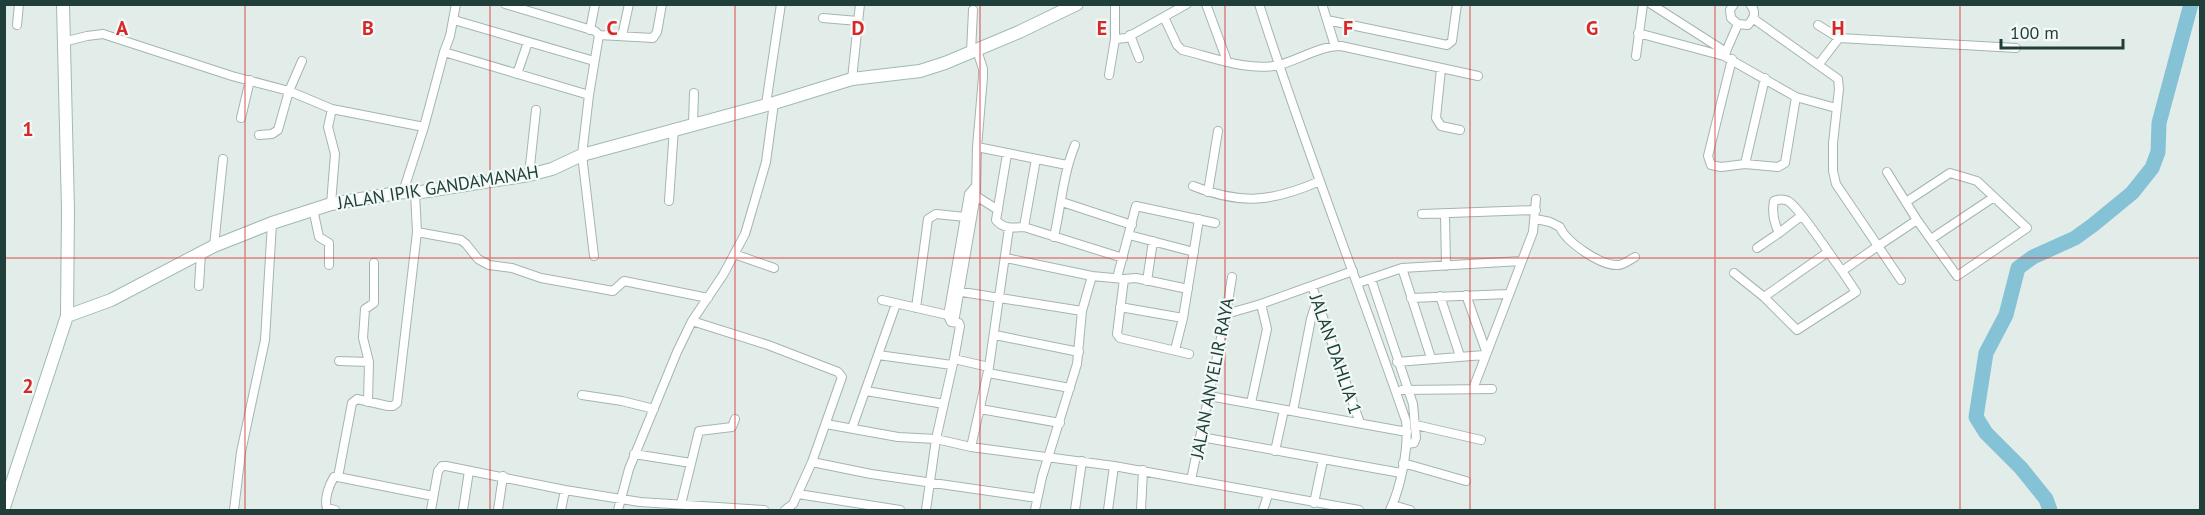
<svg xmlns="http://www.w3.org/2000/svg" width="2205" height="515" viewBox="0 0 2205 515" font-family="'PT Sans',sans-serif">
<rect width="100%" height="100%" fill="#e2ede9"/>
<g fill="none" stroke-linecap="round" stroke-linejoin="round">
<path stroke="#85c2d6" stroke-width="15" d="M2050,510l-4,-11 -25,-31 -35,-35 -10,-16 10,-64 20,-38 12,-47 15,-11 42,-19 18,-13 39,-32 20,-25 6,-16 1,-29 32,-119"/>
<defs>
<path id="street" d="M505,4l90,27 4,4 -10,60 -7,60 12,101
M1115,4v35l11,-1 61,-34
M1206,4l21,57
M1259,4c45,141 99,278 147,417 3,26 -5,66 -16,89
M1322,4l13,42
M1651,4l75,48
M1734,4l-4,6 1,8 7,6 10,1c6,-7 9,-13 2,-21
M1164,17l13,28 5,5c30,7 66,22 97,15 20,-5 40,-19 62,-19l137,30
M823,18l35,3
M1754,19l84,60 1,10 -6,54v28l3,13 42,62 -36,25c-10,-13 -42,-63 -54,-70 -4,-2 -9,-2 -14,0 -2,10 0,22 5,32l22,-17
M454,20l140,41
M1327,20l120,25 5,-4 5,-37
M1738,24l-14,32 72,41 -11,66 -7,4 -33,-3
M17,25l2,-21
M1818,25l21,13
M590,30l5,-26
M1638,33l86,23
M599,35l54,3 4,-6 5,-28
M1130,35l9,23
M622,36l7,-32
M63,42l24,-6 16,-2 129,42 57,15 43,18 92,18
M444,52l145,43
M971,52l2,-42
M1636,56l7,-52
M1732,59l-24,97 3,9 10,2 24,-3 20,-86
M1819,64l20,-26 177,10
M1441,69l-5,49 5,8 19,4
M517,74l11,-32
M1109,75l6,-36
M852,79l8,-75
M1796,97l40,11
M766,104l15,-100
M241,118l9,-38
M693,123l1,-30
M259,135l13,-1 6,-4 11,-39 13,-30
M977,147l90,18
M1007,154l-11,66c7,9 17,8 28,7l99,31
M1887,172l30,48
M529,175l7,-65
M1193,186c48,19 79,16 127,-5
M403,192l21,-65 20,-75 6,-16 6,-32
M1208,192l10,-61
M973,194l25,16
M669,201l5,-73
M1062,202l70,23
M331,204l4,-50 -7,-27 4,-18
M313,209l6,28 10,6v22
M1422,214l114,-4
M1445,214l1,52
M1536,219l14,3 10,5c6,15 41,39 58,38 6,0 11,-5 17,-8
M1024,227l12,-68
M417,232l44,8 5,4 12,15 11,6 23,3 29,10 72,13 11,-10 84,17
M1129,235l65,17
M1054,237c7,-31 9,-63 21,-92
M1931,239l63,-42
M214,246l9,-87
M1757,248l22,-15
M1828,252l-64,45 33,33 59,-38 -14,-21
M734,254l40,14
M1006,258l86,18 32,3 12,-1 52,11
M1402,268l29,90
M1734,273l30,24
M1117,278l19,-72 79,17
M1124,279l-7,55 3,4 69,16
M1371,279l42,125 3,34 -2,5 -7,1
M1901,280l-23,-34 39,-26 40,56 70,-48 -50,-47 -27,-8 -44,29
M1147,281l6,-40
M1358,283l44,-15 119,-7
M199,286l2,-33
M1312,286l48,137
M956,291l126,20
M1466,295l20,56
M1440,296l20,60
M1411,298l97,-4
M882,300l70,16
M1120,307l63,11
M916,308l12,-89 8,-5 29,3
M1226,314l35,-10 92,-33
M692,321l76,24 70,27 4,5 -30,85 -19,42 -8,6
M951,322l4,-5 21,-122 1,-48 6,-70v-8l-6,-19
M995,335l84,17
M1175,350l8,-32 16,-99
M878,355l74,10
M954,359l35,8
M339,361l30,1 -1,40
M369,362l-6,-24 2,-29 9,-6v-40
M1397,362l87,-7
M988,373l82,15
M1473,389l60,-157 3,-33
M1402,390l90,-1
M866,391l78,13
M582,395l40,6 32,8
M1209,396l198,36
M1251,403l16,-74 -6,-25
M980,409l80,14
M1293,411l18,-92 6,-19
M826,424l72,13 38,2 35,8 143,19 245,44
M1416,425l65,15
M852,428l44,-124
M1201,437l200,36
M971,447l18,-80 20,-139
M1275,451l9,-41
M634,454l57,9
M812,462l59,12 166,24
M1403,463l63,18
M338,477l14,-74 5,-4 31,7h5l4,-3 20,-171 -2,-39
M1191,480l35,-166 6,-37
M798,494l102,16
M1314,503l9,-43
M681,504l18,-73 33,-4 3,-8
M1393,505l17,5
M234,510l7,-58 24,-112 7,-117
M335,510l-8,-2c-3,-9 2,-23 7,-31h4l95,19
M431,510l7,-39 4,-5h4l119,24 75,12 124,8
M463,510l6,-39
M498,510l5,-34
M561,510l4,-20
M618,510l11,-41 48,-117 15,-31 31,-46 22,-41 21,-72 8,-59
M926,510l10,-71 18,-80 6,-33 -1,-3 -8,-1 -3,-6 21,-122 5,-6
M1035,510l7,-33 35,-113 5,-53 10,-35
M1075,510l7,-49
M1108,510l6,-44
M1141,510l2,-40
M1263,510l5,-15"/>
<path id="secondary" d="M67,316l44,-16 103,-54 58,-23 59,-19 72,-12 12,1 114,-18 23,-6 30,-14 192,-52 78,-24 68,-8 25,-8 74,-31 58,-28
M4,507l63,-191 1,-106 -5,-206"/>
</defs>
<use href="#street" stroke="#a4b5b1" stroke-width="10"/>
<use href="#secondary" stroke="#9fbab3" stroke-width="14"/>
<use href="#street" stroke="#fff" stroke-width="8"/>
<use href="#secondary" stroke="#fff" stroke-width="12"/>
</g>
<path fill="none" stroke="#d62828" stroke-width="1.5" stroke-opacity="0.55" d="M245,4v506M490,4v506M735,4v506M980,4v506M1225,4v506M1470,4v506M1715,4v506M1960,4v506M4,258h2196"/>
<g text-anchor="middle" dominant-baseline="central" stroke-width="4.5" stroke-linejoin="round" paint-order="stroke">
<g font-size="18" fill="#203f3a" stroke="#f2f9f6">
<text transform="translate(438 187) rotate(-9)">JALAN IPIK GANDAMANAH</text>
<text transform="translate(1336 354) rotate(71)">JALAN DAHLIA 1</text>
<text transform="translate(1212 378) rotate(-79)">JALAN ANYELIR RAYA</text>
</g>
</g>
<g font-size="20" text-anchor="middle" font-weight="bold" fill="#d62828" stroke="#f2f9f6" stroke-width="4.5" stroke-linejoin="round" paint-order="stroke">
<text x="122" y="35">A</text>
<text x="368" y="35">B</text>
<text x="612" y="35">C</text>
<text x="858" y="35">D</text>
<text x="1102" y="35">E</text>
<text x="1348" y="35">F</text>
<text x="1592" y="35">G</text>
<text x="1838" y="35">H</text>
<text x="28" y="136">1</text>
<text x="28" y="393">2</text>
</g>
<rect width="2205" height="515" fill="none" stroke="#203f3a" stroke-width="12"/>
<path d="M2001 39v9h122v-9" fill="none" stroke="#203f3a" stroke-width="3"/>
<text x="2010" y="39" font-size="18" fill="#203f3a" stroke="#f2f9f6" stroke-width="4.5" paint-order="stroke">100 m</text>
</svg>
